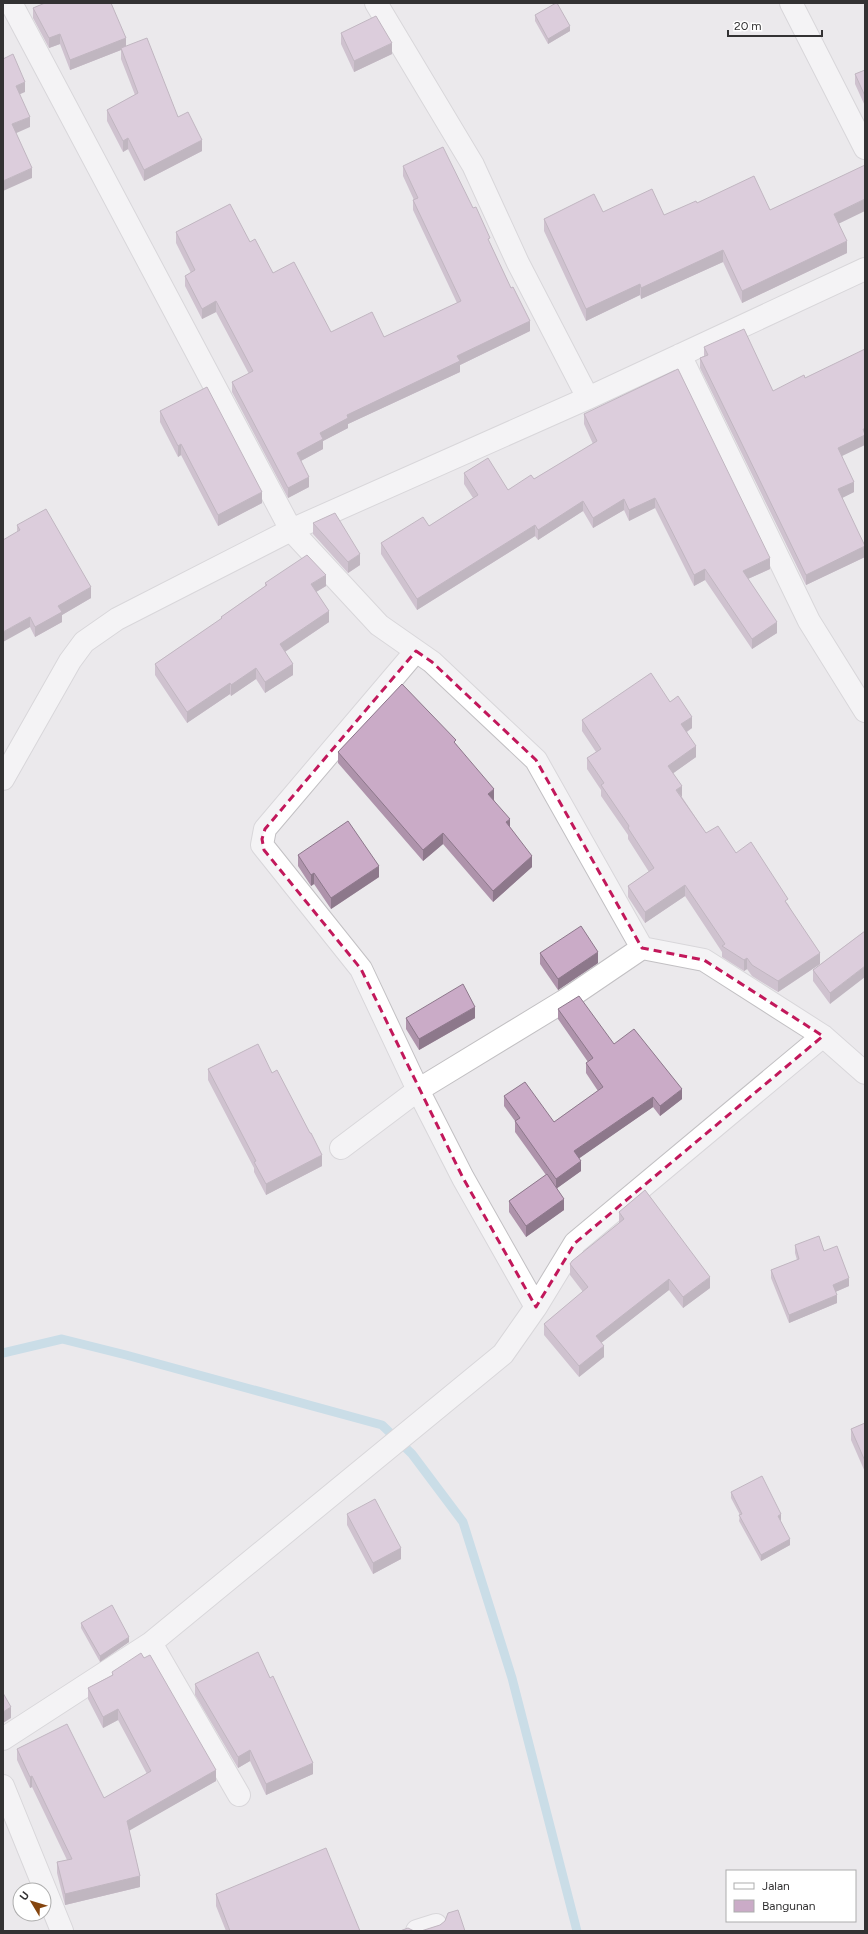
<svg xmlns="http://www.w3.org/2000/svg" width="868" height="1934" viewBox="0 0 868 1934" font-family="Figtree,sans-serif">
<rect width="100%" height="100%" fill="#ebe9ec"/>
<g fill="none" stroke-linecap="round" stroke-linejoin="round">
<path stroke="#a2cee1" stroke-width="9" d="M3,1353l59,-14 64,16 256,70 30,29 51,68 49,156 65,253"/>
<defs>
<path id="minor" d="M11,3l280,527 88,95 53,37 104,98 106,188 62,12 119,76 42,37
M376,3l97,162 45,98 70,135
M791,3l74,145
M680,355l129,266 56,90
M416,651l-151,178 -3,16 99,124 57,121 45,88 73,129
M3,779l67,-118 14,-19 33,-23 174,-89 297,-132 277,-129
M341,1148l77,-58 146,-89 78,-53
M151,1643l88,152
M3,1739l148,-96 352,-289 33,-47 39,-64 248,-207
M3,1786l59,145
M417,1931l19,-6"/>
</defs>
<use href="#minor" stroke="#c2c0c3" stroke-width="24"/>
<use href="#minor" stroke="#fff" stroke-width="22"/>
</g>
<path fill="#ae93ab" d="M43,3h68l15,43 52,71 24,34 -58,30 -16,-32 -5,3 -16,-31v-11l28,-15 -14,-36v-9l-51,20 -10,-26 -11,4 -16,-30v-10l10,-4z
M535,15l35,16 -22,13 -13,-23z
M341,33l51,21 -38,18 -13,-28z
M865,70v36l-10,-22v-10z
M403,166l87,77 40,88 -70,34v7l-112,52v4l-25,13v8l-22,12 8,26 -21,11 -56,-106v-10l17,-8 -33,-62 -14,7 -17,-33v-10l6,-3 -15,-30v-11l74,10 23,31 58,59 53,5 73,-34 -44,-93v-10h1l-11,-24z
M697,203l73,7 69,13 8,30 -105,50 -19,-41 -82,37 -1,-4 -54,26 -42,-90v-12l59,-7 61,3z
M704,347l69,44 69,65 12,36 -12,6 23,59 -59,28 -106,-217v-10l4,-2z
M160,411l102,92 -44,23 -37,-71 -3,2 -18,-35z
M584,414l186,155 -22,10 29,54 -25,16 -47,-69 -11,6 -39,-78 -26,13 -5,-11 -31,18 -10,-17 -45,29 -3,-4 -118,74 -36,-56v-11l48,-17 44,-28 -9,-14v-11l44,17 26,-11 59,-35 -9,-20z
M313,523l47,42 -12,8 -35,-39z
M17,525l74,73 -29,17v7l-27,15 -5,-10 -13,-96z
M265,583l61,3 -10,6 13,30 -44,30 8,23 -28,18 -9,-14 -25,17 -1,-2 -43,29 -32,-48v-11l66,-45v-2l44,-31z
M670,702l22,26 -5,4 9,25 -23,16 9,24 24,36 30,20 52,51 32,60 -42,28 -26,-16 -5,-7 -3,2 -22,-14v-5l-37,-56 -40,27 -17,-26v-11l21,-14 -21,-33v-4l-27,-39v-6l-14,-21v-11l9,-6 -14,-21v-11z
M456,744l38,56 38,67 -39,35 -50,-58 -20,17 -85,-98v-11z
M298,855l81,22 -48,32 -17,-25 -3,2 -13,-20z
M865,931l-35,73 -17,-23v-11z
M540,953l58,10 -40,27 -18,-26z
M558,1009l56,35 68,55 -22,17 -7,-9 -74,51 2,13 -24,17 7,22 -38,27 -17,-25v-11l37,-26 -31,-43v-11l-11,-15v-10l50,26 44,-31 -12,-18v-10l2,-1 -30,-43z
M406,1018h69l-56,32 -13,-21z
M208,1069l64,4 50,93 -56,29 -12,-23v-4l-46,-88z
M619,1212l91,76 -27,20 -14,-18 -68,53 3,14 -25,20 -35,-42v-11l39,-32 -13,-17v-11l49,-41z
M795,1245l29,6 25,35 -14,6 2,11 -48,20 -18,-45v-8l26,-10 -2,-7z
M865,1423v49l-14,-32v-11z
M731,1492l50,28h-1l10,25 -29,16 -22,-40 1,-6 -9,-17z
M347,1514l54,45 -28,15 -26,-49z
M81,1623l48,19 -29,20 -19,-34z
M112,1672l104,109 -87,49 11,57 -75,18 -8,-32v-11l10,-2 -35,-73 -2,1 -13,-28v-11l87,49 43,-24 -29,-54 -15,8 -15,-29v-11l24,-13z
M195,1684l118,90 -47,21 -16,-34 -12,7 -43,-73z
M216,1894l144,37h-134l-10,-25z"/>
<path fill="#8d788b" d="M570,26v5l-22,13v-5z
M60,34v10l-11,4v-10z
M126,38v10h-5v2l-51,20v-10z
M392,43v11l-38,18v-11z
M25,82v10l-9,4v-10z
M30,117v10l-18,8v-11z
M128,138v11l-5,3v-11z
M202,140v11l-58,30v-11z
M32,168v10l-29,13v-10z
M865,199v12l-31,15v-12z
M847,241v12l-105,50v-12z
M723,250v12l-82,37v-11z
M640,284v11l-54,26v-12z
M216,301v11l-14,7v-10z
M530,321v10l-70,34v7l-112,52v4l-25,13v8l-26,14v-10l23,-20 27,-18 110,-59z
M863,429h2v16l-27,13v-10z
M181,444v11l-3,2v-11z
M309,477v10l-21,11v-10z
M854,482v10l-16,8v-11z
M262,492v11l-44,23v-11z
M655,498v10l-26,13v-11z
M624,499v11l-31,18v-10z
M583,501v10l-45,29v-10z
M535,525v11l-118,74v-11z
M865,546v11l-59,28v-10z
M360,554v11l-12,8v-11z
M770,558v11l-27,12v-10z
M705,569v11l-11,6v-11z
M326,575v11l-15,9v-11z
M91,587v11l-29,17v7l-27,15v-10l23,-21z
M329,611v11l-49,33v-11z
M30,617v10l-27,15v-10z
M777,622v11l-25,16v-10z
M293,664v11l-28,18v-11z
M256,668v11l-25,17v-11z
M230,683v11l-43,29v-11z
M692,717v11l-11,7v-11z
M696,746v11l-28,20v-11z
M682,786v11l-6,-7z
M494,789v11l-6,5v-11z
M510,819v11l-4,-8z
M443,833v11l-20,17v-11z
M532,856v11l-39,35v-11z
M379,866v11l-48,32v-11z
M314,873v11l-3,2v-11z
M685,885v11l-40,27v-11z
M598,952v11l-40,27v-11z
M820,953v11l-42,28v-11z
M747,958v11l-3,2v-11z
M865,966v11l-35,27v-11z
M475,1007v11l-56,32v-11z
M682,1089v10l-22,17v-10z
M653,1097v10l-79,55v-11z
M322,1155v11l-56,29v-11z
M581,1161v10l-25,18v-10z
M564,1199v11l-38,27v-11z
M710,1277v11l-27,20v-11z
M849,1278v8l-16,7v-8z
M669,1279v11l-73,57v-11z
M837,1295v8l-48,20v-8z
M604,1346v11l-25,20v-11z
M781,1514v6l-3,2v-6z
M790,1539v6l-29,16v-6z
M401,1548v11l-28,15v-11z
M129,1637v5l-29,20v-6z
M11,1707v11l-8,5v-11z
M118,1709v11l-15,8v-11z
M250,1750v11l-12,7v-11z
M313,1763v11l-47,21v-11z
M216,1770v11l-89,51v-11z
M32,1776v11l-2,1v-11z
M140,1876v11l-75,18v-11z"/>
<path fill="#caabc7" stroke="#8d788b" d="M45,3h66l15,35 -56,22 -10,-26 -11,4 -16,-30z
M556,3h1l13,23 -22,13 -13,-24z
M376,16l16,27 -38,18 -13,-28z
M147,38l31,79 10,-5 14,28 -58,30 -16,-32 -5,3 -16,-31 31,-17 -17,-45z
M13,54l12,28 -9,4 14,31 -18,7 20,44 -29,13v-122z
M865,70v26l-10,-22z
M443,147l30,61 3,-1 14,31 -2,1 23,49 2,-1 17,34 -73,35 3,5 -113,54 1,3 -28,15 3,6 -26,14 12,24 -21,11 -56,-106 21,-11 -37,-70 -14,8 -17,-33 10,-6 -19,-38 54,-28 20,38 5,-3 18,34 21,-11 37,70 41,-20 12,25 77,-36 -48,-101 5,-2 -15,-32z
M865,165v34l-31,15 13,27 -105,50 -19,-41 -82,38 -1,-4 -54,25 -42,-90 50,-25 9,18 49,-23 12,26 32,-14 1,2 57,-27 16,34z
M744,329l29,62 31,-16 1,3 60,-29v80h-2l2,6 -27,13 16,34 -16,7 27,57 -59,29 -106,-217 8,-3 -4,-8z
M678,369l92,189 -27,13 34,51 -25,17 -47,-70 -11,6 -39,-77 -26,12 -5,-11 -31,19 -10,-17 -45,29 -3,-5 -118,74 -36,-56 42,-26 6,9 49,-31 -14,-22 24,-15 20,32 23,-15 3,4 63,-38 -13,-27z
M207,387l55,105 -44,23 -37,-71 -3,2 -18,-35z
M46,509l45,78 -33,19 4,6 -27,15 -5,-10 -27,15v-92l17,-10 -3,-5z
M335,513l25,41 -12,8 -35,-39z
M307,555l19,20 -15,9 18,27 -49,33 13,20 -28,18 -9,-14 -25,17 -1,-2 -43,29 -32,-48 67,-46 -1,-1 46,-32 -2,-2z
M651,673l19,29 8,-6 14,21 -11,7 15,22 -28,20 14,20 -6,4 30,43 12,-7 18,27 15,-11 37,57 -3,2 35,52 -42,28 -26,-16 -5,-7 -3,2 -22,-14 3,-2 -40,-59 -40,27 -17,-26 26,-18 -26,-40 1,-2 -28,-41 3,-2 -17,-25 14,-9 -19,-29z
M402,684l54,56 -2,2 40,47 -6,5 22,25 -4,3 26,34 -39,35 -50,-58 -20,17 -85,-98z
M348,821l31,45 -48,32 -17,-25 -3,2 -13,-20z
M581,926l17,26 -40,27 -18,-26z
M865,931v35l-35,27 -17,-23z
M463,984l12,23 -56,32 -13,-21z
M579,996l35,48 20,-15 48,60 -22,17 -7,-9 -79,54 7,10 -25,18 -41,-58 5,-3 -16,-22 21,-14 29,40 49,-35 -17,-24 7,-5 -35,-49z
M258,1044l14,29 5,-3 33,63h1l11,22 -56,29 -12,-22 2,-1 -48,-92z
M547,1174l17,25 -38,27 -17,-25z
M645,1190l65,87 -27,20 -14,-18 -73,57 8,10 -25,20 -35,-42 44,-37 -18,-23 2,-3 52,-42 -5,-7z
M819,1236l5,15 13,-5 12,32 -16,7 4,10 -48,20 -18,-45 28,-11 -4,-14z
M865,1423v38l-14,-32z
M762,1476l19,38 -3,2 12,23 -29,16 -22,-40 3,-1 -11,-22z
M375,1499l26,49 -28,15 -26,-49z
M112,1605l17,32 -29,19 -19,-33z
M258,1652l12,26 3,-2 40,87 -47,21 -16,-34 -12,7 -43,-73z
M141,1653l3,5 6,-3 66,115 -89,51 13,55 -75,18 -8,-32 15,-3 -40,-83 -2,1 -13,-28 50,-25 37,74 47,-27 -33,-62 -15,8 -15,-29 25,-13 -1,-3z
M3,1693l8,14 -8,5z
M326,1848l34,83h-130l-14,-37z
M458,1910l7,21h-44l19,-6 5,-4 3,-8z
M408,1928l6,3h-14z"/>
<path d="M0 0H868V1934H0ZM416,651l16,11 104,98 106,188 62,12 119,76 -248,207 -39,64 -73,-129 -102,-209 -97,-119 -2,-11 3,-10z" fill="#ebe9ec" fill-opacity=".55" fill-rule="evenodd"/>
<path fill="none" stroke="#c2185b" stroke-width="3" stroke-dasharray="8 5" stroke-linejoin="round" d="M416,651l16,11 104,98 106,188 62,12 119,76 -248,207 -39,64 -73,-129 -102,-209 -97,-119 -2,-11 3,-10z"/>
<rect width="868" height="1934" fill="none" stroke="#333233" stroke-width="8"/>
<rect x="726" y="1870" width="130" height="52" fill="#ffffff" stroke="#adadad"/>
<rect x="734" y="1883" width="20" height="6" fill="#ffffff" stroke="#adadad"/>
<text x="762" y="1890" font-size="12" fill="#333233">Jalan</text>
<rect x="734" y="1900" width="20" height="12" fill="#caabc7" stroke="#adadad"/>
<text x="762" y="1910" font-size="12" fill="#333233">Bangunan</text>
<g transform="translate(32 1902) rotate(308)"><circle r="19" fill="#ffffff" stroke="#adadad"/>
<path d="M0-3L7 15L0 10L-7 15Z" fill="#85450e"/>
<text y="-6" font-size="11" font-weight="bold" text-anchor="middle" fill="#333233">U</text>
</g>
<path d="M728 30v6h94v-6" fill="none" stroke="#333233" stroke-width="2"/>
<text x="734" y="30" font-size="12" fill="#333233" stroke="#ffffff" stroke-width="3" paint-order="stroke">20 m</text>
</svg>
